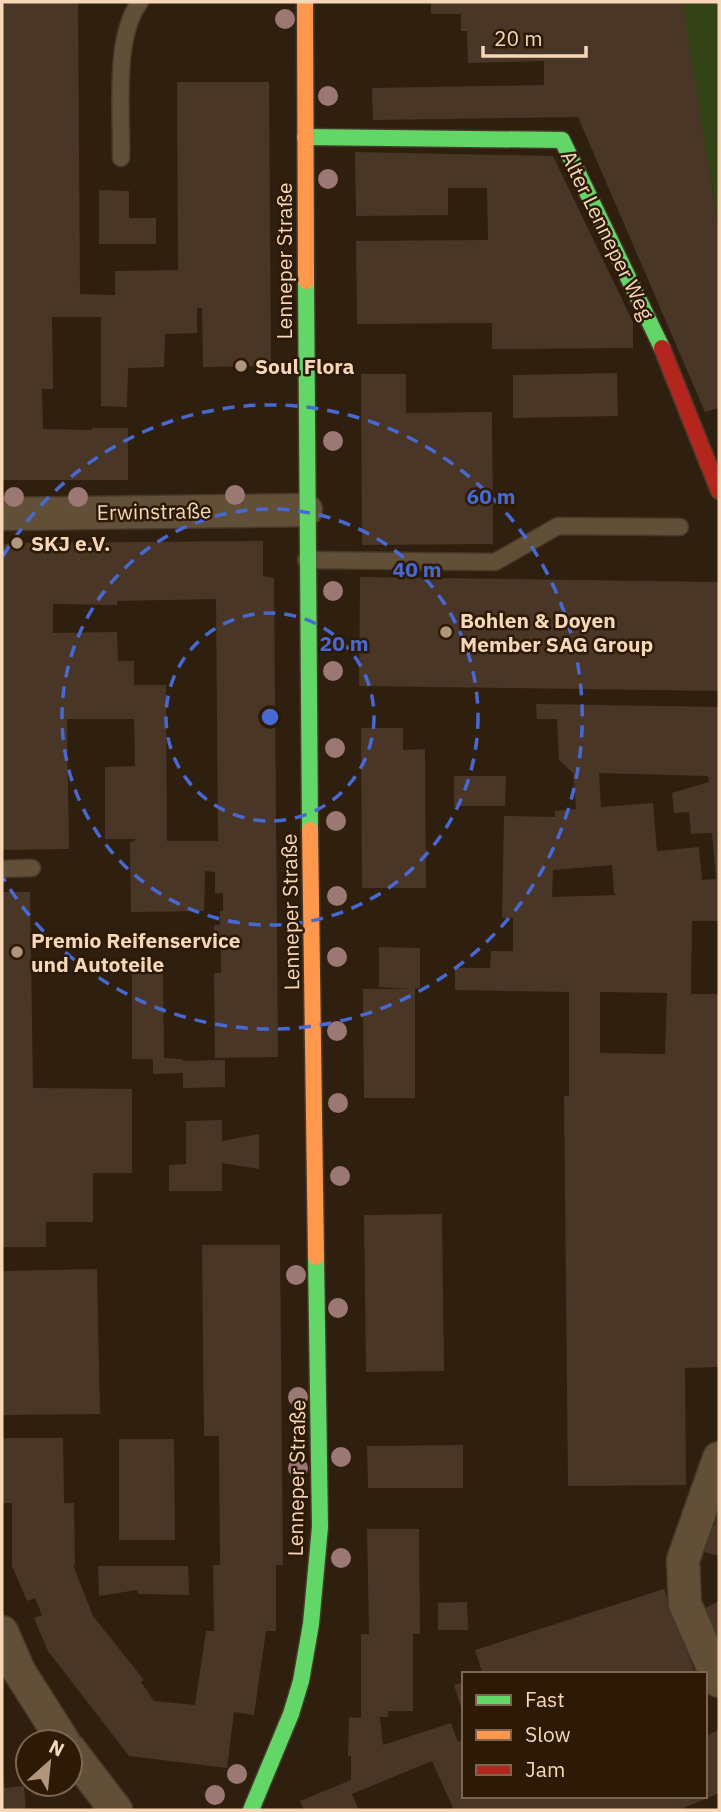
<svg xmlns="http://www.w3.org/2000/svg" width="721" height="1812" viewBox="0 0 721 1812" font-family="'IBM Plex Sans',sans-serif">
<rect width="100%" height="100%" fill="#2f1f0e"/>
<path fill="#344315" d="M681,2h38v228z"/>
<path fill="#493627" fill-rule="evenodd" d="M2,2h76l2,292 35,1v-24l63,-1 -1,-188h92l2,284 -68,1 -1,-59h-5v25l-32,1 -1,33 -36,1 -1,39 -26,-1v-89h-49l1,72h-11l1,40 49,1v-2h36v52h-126z
M431,2h251l37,229v177l-14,4 -127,-295 -205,3 -1,-32 172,-3v-24l-76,2 -1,-32h-6v-17h-30z
M355,152l198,4 80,166v26l-141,1v-26l-135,1 -1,-83 132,-1 -1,-52h-39v27l-92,1z
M99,190l30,1v27h27v26h-57z
M617,373l1,43 -105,2v-43z
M361,374h45v39l86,-1 1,132 -131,1z
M263,541v35l11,2 4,479 -63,1 -1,-85h7v-25h-7v-23h6v-14h3v-18l-8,1v-22l-10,-1 -1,40 -73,1 -1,-70 5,-1v-2h-30v-72l30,-1 -1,-47h-67l2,130 -67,1v-303l3,-3 12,-1zM216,599l2,242h-51l-1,-156h-32v-24h-16l-1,-29 -64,1v-29l64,1v-4z
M360,577l359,5v109l-360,-5z
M536,704l183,3v214h-27l-1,73h28v373l-34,1 1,117 -118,1 -4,-390h5v-104l-114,-2v-22h35l1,-17h22v-33h-11l2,-102 51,1v-6l21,-2 -3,-36 -14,-13 -2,-41h-20zM599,773l109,3 1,6 -37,11 2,20 15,-1 2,22 21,-1 4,46 -14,1 -3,-33 -42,4 -4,-48 -52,4zM612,865l2,28 2,2 -64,2 1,-27zM600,992l67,1 -2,61 -65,-1z
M361,728h42v22l22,-1 1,139h-64z
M454,776h52l-1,30h-51z
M2,892h28l3,196 99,1v84h-39v49h-47v25h-44z
M379,947l41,1v40h-5v110h-51l-1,-109h47l-31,-2z
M163,973l1,85 18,1 1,2 42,-1v27l-42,1v-15l-30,1v-15h-21v-85z
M222,1120v21l37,-7v35l-37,-6v28h-53v-26l17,-1v-43z
M442,1214l2,157 -78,1 -2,-157z
M202,1245h78l3,320h-7v66h-10l-12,84 -20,-3 -7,56 -98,-12 -81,-105 -14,-33 8,-3 -7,-17 -8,3 -15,-35v-63h-10v-65h61l1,65h10l1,62h-2l20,51 51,64 -3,2 13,19 41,4 11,-74h8l-1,-66h7l-1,-129h-15z
M97,1269l3,145 -98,1v-144z
M119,1439h55l1,101h-56z
M463,1445v43h-95l-1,-42z
M718,1512h1v44l-15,-4 7,-28 4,1z
M367,1529h52l1,105h-7v77h-25v6h-8l3,28 68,-22 7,19 6,-3v57h241v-60l14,-6v63l-40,17h-225l-22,-49 -80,33 7,16h-55l-4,-9 51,-21v-24h-3l1,-39 12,1v-84h8z
M98,1566h90l1,29 -51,-1 -1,-4 -38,6z
M664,1589l31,84 -212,1 -8,-24z
M719,1601v44l-16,-36z
M467,1602l1,28h-30v-27z
M464,1682v32h-1l-9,-29z
M3,1779l2,9 19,-2 2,24h-24z"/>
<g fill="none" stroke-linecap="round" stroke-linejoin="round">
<defs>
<path id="lane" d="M121,158c1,-43 -8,-122 19,-156
M306,560l189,2 63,-36 122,1
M2,869l30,-1"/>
<path id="street" d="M2,514l304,-4
M719,1458l-36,102 2,44 34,77
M2,1632l17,39 45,71
M70,1750l46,60"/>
<path id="fast" d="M305,137l257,3 100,208
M306,281l4,549
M251,1810l40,-96 10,-33 10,-57 9,-97 -4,-270"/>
<path id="slow" d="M305,2l1,279
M310,830l6,427"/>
<path id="jam" d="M662,348l57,143"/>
</defs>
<use href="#lane" stroke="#47392a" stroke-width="19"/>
<use href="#street" stroke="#47392a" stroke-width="35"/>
<use href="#fast" stroke="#47392a" stroke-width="19"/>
<use href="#slow" stroke="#47392a" stroke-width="19"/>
<use href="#jam" stroke="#47392a" stroke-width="19"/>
<use href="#lane" stroke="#614f37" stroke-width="16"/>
<use href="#street" stroke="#614f37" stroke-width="32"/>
<use href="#fast" stroke="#63d668" stroke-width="16"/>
<use href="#slow" stroke="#ff974d" stroke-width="16"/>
<use href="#jam" stroke="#b3261e" stroke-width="16"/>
</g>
<g fill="#9c7875">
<circle cx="285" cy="19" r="10"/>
<circle cx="328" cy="96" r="10"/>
<circle cx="328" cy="179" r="10"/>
<circle cx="333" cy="441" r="10"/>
<circle cx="235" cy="495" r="10"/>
<circle cx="14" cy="497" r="10"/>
<circle cx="78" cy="497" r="10"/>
<circle cx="333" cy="591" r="10"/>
<circle cx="333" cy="671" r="10"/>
<circle cx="335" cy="748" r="10"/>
<circle cx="336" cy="821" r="10"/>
<circle cx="337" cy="896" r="10"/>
<circle cx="337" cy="957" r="10"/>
<circle cx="337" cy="1031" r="10"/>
<circle cx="338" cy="1103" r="10"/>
<circle cx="340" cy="1176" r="10"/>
<circle cx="296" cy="1275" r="10"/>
<circle cx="338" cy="1308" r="10"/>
<circle cx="298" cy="1397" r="10"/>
<circle cx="341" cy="1457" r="10"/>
<circle cx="298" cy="1468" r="10"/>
<circle cx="341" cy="1558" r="10"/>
<circle cx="237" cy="1774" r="10"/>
<circle cx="215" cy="1795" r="10"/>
</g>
<g fill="none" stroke="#4869d2" stroke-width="3.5" stroke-dasharray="12 9">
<circle cx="270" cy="717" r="104"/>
<circle cx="270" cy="717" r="208"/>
<path d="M3 556A312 312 0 1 1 3 878"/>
</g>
<g fill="#b0977c" stroke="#2c1a06" stroke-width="2.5">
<circle cx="241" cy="366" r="7"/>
<circle cx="17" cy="543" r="7"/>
<circle cx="446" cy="632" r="7"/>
<circle cx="17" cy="952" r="7"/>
</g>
<g text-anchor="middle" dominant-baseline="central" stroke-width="5" stroke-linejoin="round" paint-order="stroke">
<g font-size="21" fill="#f6d7b8" stroke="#2c1a06">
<text transform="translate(608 235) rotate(64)">Alter Lenneper Weg</text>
<text transform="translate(284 261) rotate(-90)">Lenneper Straße</text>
<text transform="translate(154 511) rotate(-1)">Erwinstraße</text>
<text transform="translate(290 912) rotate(-91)">Lenneper Straße</text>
<text transform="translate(296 1478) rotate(-89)">Lenneper Straße</text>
</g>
<g font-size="21" font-weight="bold" fill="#f6d7b8" stroke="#2c1a06" text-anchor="start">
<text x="255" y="366">Soul Flora</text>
<text x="31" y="543">SKJ e.V.</text>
<text x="460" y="620">Bohlen &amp; Doyen<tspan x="460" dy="24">Member SAG Group</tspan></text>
<text x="31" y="940">Premio Reifenservice<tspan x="31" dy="24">und Autoteile</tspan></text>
</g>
</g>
<circle cx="270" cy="717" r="10" fill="#4869d2" stroke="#2c1a06" stroke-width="3.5"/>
<g font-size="21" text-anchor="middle" font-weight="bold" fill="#4869d2" stroke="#2c1a06" stroke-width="5" stroke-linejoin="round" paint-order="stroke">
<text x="491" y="504">60 m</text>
<text x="417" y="577">40 m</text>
<text x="344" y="651">20 m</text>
</g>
<rect width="721" height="1812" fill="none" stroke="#f6d7b8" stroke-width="7"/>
<rect x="462" y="1672" width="245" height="126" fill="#2c1a06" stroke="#7d664d" stroke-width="2"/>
<rect x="476" y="1695" width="35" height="10" fill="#63d668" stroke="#7d664d" stroke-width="2"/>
<text x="525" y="1707" font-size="21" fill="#f6d7b8">Fast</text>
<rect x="476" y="1730" width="35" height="10" fill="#ff974d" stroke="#7d664d" stroke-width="2"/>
<text x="525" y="1742" font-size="21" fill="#f6d7b8">Slow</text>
<rect x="476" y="1765" width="35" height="10" fill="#b3261e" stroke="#7d664d" stroke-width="2"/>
<text x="525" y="1777" font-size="21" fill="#f6d7b8">Jam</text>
<g transform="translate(49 1763) rotate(27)"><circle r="33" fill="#2c1a06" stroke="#7d664d" stroke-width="2"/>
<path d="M0-5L12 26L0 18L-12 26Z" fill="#b0977c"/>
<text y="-10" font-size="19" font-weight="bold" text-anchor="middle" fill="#f6d7b8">N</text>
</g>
<path d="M483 46v10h103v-10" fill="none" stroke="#f6d7b8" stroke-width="3.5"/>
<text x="494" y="46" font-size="21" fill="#f6d7b8" stroke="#2c1a06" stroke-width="5" paint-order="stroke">20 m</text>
</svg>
